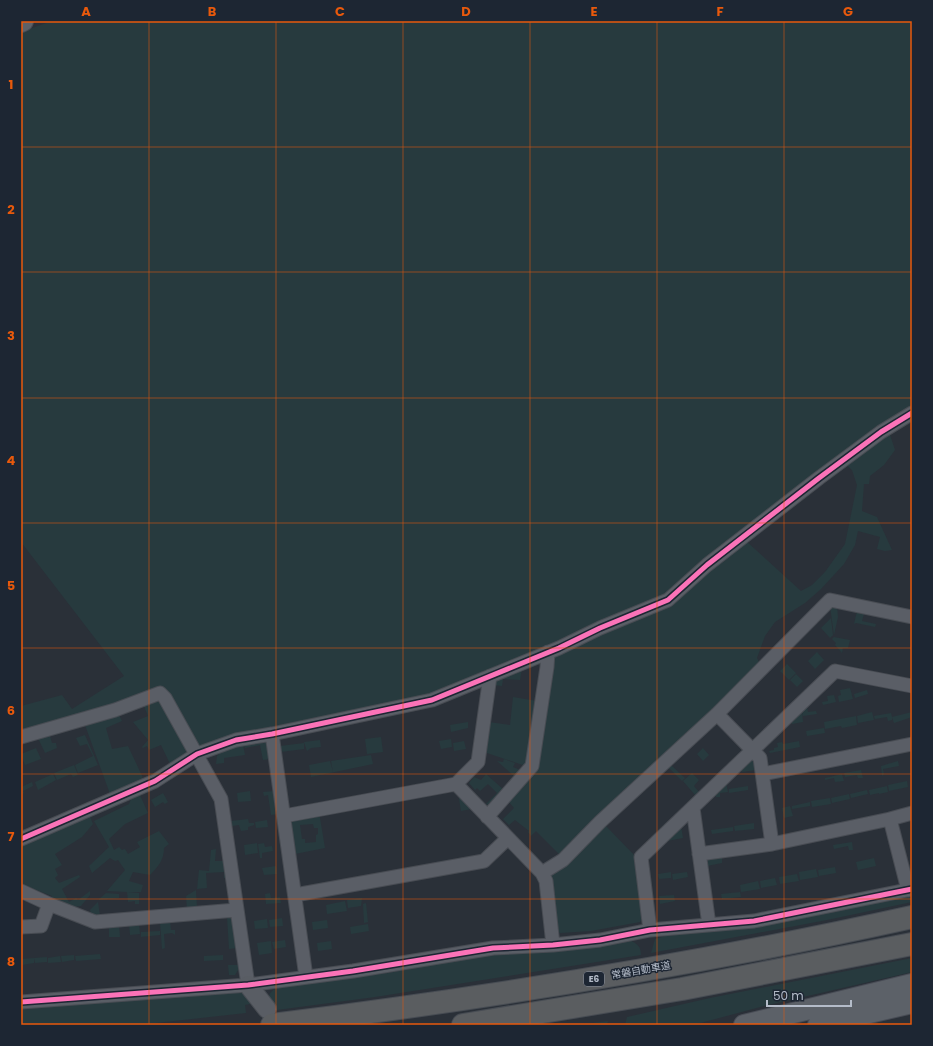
<svg xmlns="http://www.w3.org/2000/svg" width="933" height="1046" viewBox="0 0 933 1046" font-family="Poppins,'Noto Sans JP',sans-serif">
<rect width="100%" height="100%" fill="#2a3038"/>
<path fill="#273a3e" fill-rule="evenodd" d="M52,21h860v386l-39,22 -138,110 11,2 55,50 11,-6 13,-13 20,-28 12,-59 -5,-15 -7,-6 44,-32 6,18 -11,15 -14,11 -1,8h-5l-2,27 15,6 15,33 -7,1 -8,-2 3,-12 -22,-6 -3,14 -11,19 -23,25 -16,14 -30,19 -10,14 -8,22 3,6 -200,191 -24,-24 -5,5 -3,-4 1,-1 -14,-11 -6,5 -6,-6 11,-11 -6,-7 27,-31 20,-116 -6,-9 -116,49 -192,39 -37,15 -7,-4 -34,-56 -5,-1 -58,24 -79,20v-25l41,-11 10,14 52,-33 -103,-134v-510z
M830,606h7l1,11 -4,18z
M857,611l1,2 6,1 -2,7 14,3 -1,3 -19,-4 -2,1z
M831,618l2,17 -3,3 -9,-10z
M834,637l16,3 -2,8h-5l-1,5 -7,-8 1,-2 -4,-4z
M817,652l7,8 -9,9 -7,-8z
M787,664l9,9 -7,7 -9,-9z
M522,668l-2,12 -17,-1 -1,7 -8,-1 1,-4z
M796,674l7,7 -6,6 -7,-7z
M850,688l3,11 -14,3 -1,-6 3,-1 -1,-5z
M867,690l1,4 -13,4 -1,-4z
M834,695l2,7 -13,3 -1,-3 6,-1 -1,-5z
M513,697l24,4 -11,65 -42,-14 5,-30 21,3z
M159,700l31,51 -19,15 -10,-21 -12,5 -2,-4 -4,2 -1,-1 6,-7 -15,-18 15,-6 -5,-12z
M807,707l1,5 8,-1 1,3 -14,2 -1,-5 1,11 -11,2 -1,-4 13,-12z
M872,712l2,8 -16,3 -1,-7z
M912,712v5l-18,6 -2,-6v3l-4,1 -1,-4 -12,2 -1,-3 17,-3 1,4z
M118,713l4,8 -16,7 6,21 16,-3 16,34 -34,14 -25,-69z
M856,716l1,9 -15,3 -1,-2 -16,3 -1,-7 16,-3 1,5 -1,-5z
M468,722v6l-17,4 -1,-7z
M824,728l1,5 -18,3 -1,-5z
M48,735l2,1 2,7h4l1,5 -12,5 -7,-15z
M85,735l13,30 -20,8 -3,-8 18,-9 -6,-12 -7,2 -4,-8z
M381,737l2,15 -16,2 -2,-15z
M451,739l1,8 -11,2 -2,-8z
M265,740l3,3 2,16 -7,1 -3,-15 -15,3 -1,-4z
M320,740l1,7 -10,1 -4,3 -3,-9z
M464,741l2,8 -12,2 -1,-8z
M799,741l1,6 -30,6 -1,-2 5,-1v-2l4,-1 -1,-4 5,-1 1,2z
M304,743v6l-23,3 -1,-6z
M243,744l2,11 -21,3v5l-8,1 1,-8 7,-6z
M36,748l5,11 -16,6 -4,-11z
M703,748l6,7 -6,6 -6,-7z
M371,755l2,9 -62,13 -2,-12 21,-4 3,11 -2,-11z
M504,759l11,4 -2,4 7,3v2l-5,5 -18,-16 6,1z
M750,760l5,2 1,8 -14,2 -1,-3z
M898,761l1,5 -16,3 1,5 -2,2 -1,-10z
M74,765l4,10 -5,2 -2,-3 -14,6 -3,-7z
M670,766h2l13,12 -3,3 -12,-12 -3,-1z
M861,770l2,8h-5l-1,-3 -12,2 -1,-4z
M692,773l7,7 -5,6 5,6 -4,3 -12,-14z
M53,774l3,6 -18,10 -3,-8z
M486,774l18,16 -14,15 -4,-1 11,-11 -9,-9 -8,7 -3,-3 -2,2 -6,-7 5,-6 7,3z
M842,774l2,7 -9,1 -1,-4 -9,2v-2z
M907,781l1,6 -19,4 -1,-6z
M32,782l1,4 -10,5 1,2 -3,2v-8z
M726,782l2,10 -8,1v4h-4l-1,-5z
M748,786v4l-19,3v-4z
M887,786l1,6 -9,2v-1l-9,2 -1,-5z
M867,790l1,4 -17,4 -1,-4z
M250,791l1,10 -13,1 -1,-9z
M275,791l3,23 -7,1 -3,-20 -4,1 -1,-4z
M139,793l9,20 -23,11 -16,15 5,11 5,-3 3,3 3,-1 3,5 12,-7 -3,-5 22,-11 10,13 -5,4c0,12 -6,19 -14,27l-17,-3 -4,9 14,4 -2,7h-14l12,1v11h-4v-3l-7,1 -1,-10 -20,-1 18,-21 -7,-10 -3,1 -5,-3 -18,15 -3,-7 20,-19 -15,-26 35,-17 2,-5z
M163,793l5,9 -3,2 -2,-2 -8,5 -4,-7z
M458,793l14,16 -11,2z
M849,794l1,5 -18,4 -1,-5z
M830,798l1,6 -19,3 -1,-6z
M810,802v4l-18,3v-3z
M790,806l3,10 -9,2 -2,-10z
M319,812l6,36 -30,6 -5,-32 3,-5zM313,824l1,4h4v6l-2,1v7l-11,1v-4h-3l-2,-14z
M89,814l4,10 -11,13 -27,17 7,11 -7,4 3,6 -3,3 4,5 20,-8 1,2 -18,12 7,13 7,-4 2,2 12,-9v4l-9,11 -7,1 -23,-10 1,-1 -31,-12v-41z
M248,819l1,4h5v2l-6,2v3l-7,1 -2,-6 -7,1 -1,-5z
M267,820l1,7 -12,1 -1,-6z
M754,823v6l-19,2 -1,-5z
M605,825l30,31 8,61 -3,5 -49,9 -31,2 -3,-2 -7,-53 1,-5z
M681,826l2,12 -16,3v-2z
M733,827v4l-21,3 -1,-4z
M852,842l1,8h-4l-1,-4 -14,3 -1,-4z
M257,843l1,10 -13,2 -1,-10z
M264,843l1,4 7,-1 1,5 -11,2v5h-2l-2,-14z
M216,849l-1,12h10l2,17h-3v-6l-18,1 1,15 -10,1 2,-19 10,1 2,-21z
M722,857v6l-15,3v-4l2,-4z
M874,858l2,8 -18,4 -2,-8z
M276,866l1,8 -13,1 -2,-7z
M835,867l1,6 -17,3 -1,-6z
M816,869l2,8 -18,3 -1,-8z
M671,872v6l-12,1 -1,-5z
M687,872l1,5 -15,3 -1,-6z
M797,874l2,7 -19,3 -1,-7z
M775,878l2,7 -16,3 -1,-7z
M758,881l2,8 -19,3 -1,-7z
M196,890l1,19 -10,1 -1,-14z
M740,892l1,5 -19,2 -1,-5z
M106,893l13,1v4l-21,2z
M270,893l1,5 9,-1 1,6 -15,1 -1,-10z
M912,893v9l-85,18 -176,33 4,-14 10,-3 87,-9z
M674,895l1,6 -15,3 -1,-8z
M362,898l-1,8 -13,2 -1,-8z
M345,901l2,10 -20,3 -1,-9z
M98,902l2,14h-3l-6,-3 -1,-3z
M366,903l2,19 -4,1 -1,-19z
M227,917h3l3,3 4,28 -8,1z
M282,918l1,8 -13,1 -1,-7z
M267,919l1,9 -13,1 -1,-8z
M327,920l1,8 -15,2 -1,-8z
M170,921l1,9h4v5l-3,-2 -8,1 1,14 -3,1 -2,-27z
M139,923l1,11 -10,1 -1,-11z
M368,924l1,7 -18,3 -1,-7z
M119,925l1,12h-11v-11z
M160,931v4l-19,2v-5z
M285,940l1,7 -12,2 -2,-7z
M630,940c7,4 11,6 11,15l-266,42 -98,13c-8,-11 -13,-15 1,-23l110,-14 93,-17 49,-5h31z
M271,941l1,12 -13,2 -2,-12z
M331,941l1,8 -14,2 -1,-8z
M100,954l1,5 -25,2 -1,-5z
M74,955v5l-12,2 -1,-6z
M223,955v5l-19,1v-5z
M60,956l1,6 -13,1v-5z
M47,957v5l-12,1 -1,-5z
M34,958v5l-12,2 -1,-6z
M912,958v14l-148,34 -71,19h-68l2,-8 83,-19z
M228,965h11l1,2 -5,8h-6z
M241,990l14,13 -10,2 1,8 -108,12h-117v-17z
M608,1021l-1,4h-30z"/>
<g fill="none" stroke-linecap="round" stroke-linejoin="round">
<defs>
<path id="street" d="M717,714l43,44 12,86
M272,734l34,243
M21,737l94,-27 45,-17 5,5 56,101 27,186
M763,774l149,-30
M456,784l22,-22 12,-86
M693,808l16,117
M284,816l172,-32 86,89 4,8 7,64
M487,817l45,-51 15,-99 1,-15
M21,839l134,-58 42,-27 39,-14 36,-6 160,-34 127,-52 41,-20 68,-28 39,-35 112,-87 62,-46 31,-19
M699,854l73,-10 118,-25
M542,873l21,-13 37,-38 117,-108 113,-114 82,17
M908,890l-18,-71 22,-6
M21,891l28,13 46,18 141,-12
M295,895l189,-34 24,-23
M21,927l20,-1 8,-22
M650,930l-9,-73 194,-186 77,15
M21,1002l227,-17 105,-14 140,-23 60,-3 47,-5 50,-10 104,-9 158,-32"/>
<path id="secondary" d="M248,985l19,24"/>
<path id="primary" d="M21,22l2,-1
M744,1025l168,-41
M818,1025l94,-22"/>
<path id="highway" d="M272,1025c215,-27 429,-61 640,-108
M463,1025l219,-36 230,-45"/>
</defs>
<use href="#street" stroke="#484c53" stroke-width="15"/>
<use href="#secondary" stroke="#484c53" stroke-width="20"/>
<use href="#primary" stroke="#484c55" stroke-width="22"/>
<use href="#highway" stroke="#474c53" stroke-width="24"/>
<use href="#street" stroke="#5a5e66" stroke-width="13"/>
<use href="#secondary" stroke="#595d64" stroke-width="18"/>
<use href="#primary" stroke="#5c6168" stroke-width="20"/>
<use href="#highway" stroke="#5a5d60" stroke-width="22"/>
<defs>
<path id="cycleway" d="M21,839l134,-58 42,-27 39,-14 36,-6 160,-34 127,-52 41,-20 68,-28 39,-35 112,-87 62,-46 31,-19
M21,1002l227,-17 105,-14 140,-23 60,-3 47,-5 50,-10 104,-9 158,-32"/>
</defs>
<use href="#cycleway" stroke="#1d2633" stroke-width="8"/>
<use href="#cycleway" stroke="#fb73b8" stroke-width="5"/>
</g>
<path fill="none" stroke="#e8590c" stroke-width="1" stroke-opacity="0.55" d="M149,21v1004M276,21v1004M403,21v1004M530,21v1004M657,21v1004M784,21v1004M21,147h891M21,272h891M21,398h891M21,523h891M21,648h891M21,774h891M21,899h891"/>
<g text-anchor="middle" dominant-baseline="central" stroke-width="3" stroke-linejoin="round" paint-order="stroke">
<rect fill="#1d2633" stroke="#878f9c" stroke-width="1" x="584" y="972" width="20" height="14" rx="3"/>
<g font-size="9" font-weight="bold" fill="#b4bcc9">
<text x="594" y="979">E6</text>
</g>
<g font-size="10" fill="#b4bcc9" stroke="#1d2633">
<text transform="translate(641 970) rotate(-10)">常磐自動車道</text>
</g>
</g>
<rect width="933" height="1046" fill="none" stroke="#1d2633" stroke-width="44"/>
<path d="M767 1000v6h84v-6" fill="none" stroke="#b4bcc9" stroke-width="2"/>
<text x="773" y="1000" font-size="12" fill="#b4bcc9" stroke="#1d2633" stroke-width="3" paint-order="stroke">50 m</text>
<rect x="22" y="22" width="889" height="1002" fill="none" stroke="#e8590c" stroke-width="1.5"/>
<g font-size="13" text-anchor="middle" font-weight="bold" fill="#e8590c">
<text x="86" y="16">A</text>
<text x="212" y="16">B</text>
<text x="340" y="16">C</text>
<text x="466" y="16">D</text>
<text x="594" y="16">E</text>
<text x="720" y="16">F</text>
<text x="848" y="16">G</text>
<text x="11" y="89">1</text>
<text x="11" y="214">2</text>
<text x="11" y="340">3</text>
<text x="11" y="465">4</text>
<text x="11" y="590">5</text>
<text x="11" y="715">6</text>
<text x="11" y="841">7</text>
<text x="11" y="966">8</text>
</g>
</svg>
